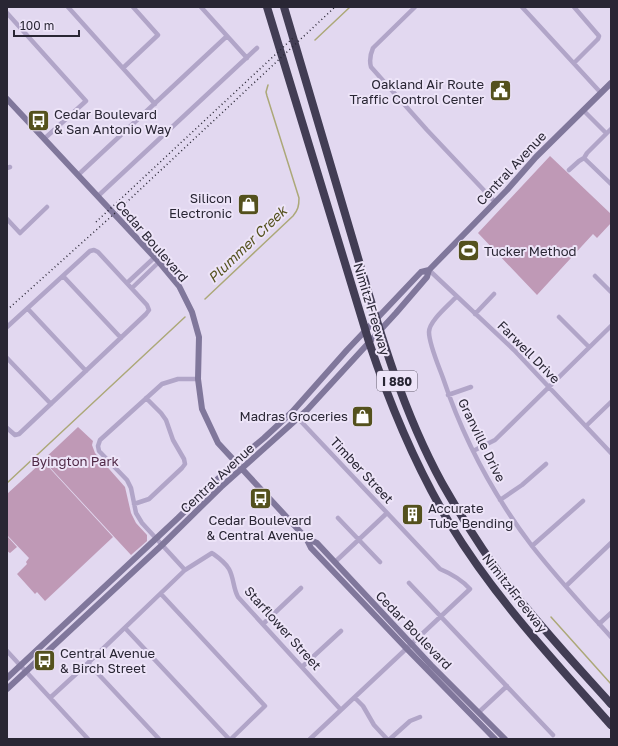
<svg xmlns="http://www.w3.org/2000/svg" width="618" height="746" viewBox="0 0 618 746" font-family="'Golos Text',sans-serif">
<rect width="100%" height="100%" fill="#e2d8f0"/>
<path fill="#bf99b6" d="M550,156l61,58v9l-14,15 -4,-4 -56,61 -59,-62z
M78,427l15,14 -1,4 3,8 30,34 6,26 5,10 11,12v6l-16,14 -88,-95z
M43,461l70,76 -68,64 -8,-9 -2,2 -18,-20 10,-10 -1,-2 3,-4 -22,-23v-41z
M7,536l10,11 -7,6 -3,-2z"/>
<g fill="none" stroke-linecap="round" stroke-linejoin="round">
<path stroke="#aca878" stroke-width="1.5" d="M315,40l35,-33
M205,299l88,-83c5,-6 6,-10 6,-18l-32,-102 -1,-4 2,-7
M7,483l178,-166
M551,617l60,67"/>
<path stroke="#b1a5c8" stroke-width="4.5" d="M68,7l87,97
M201,7l46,51
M415,7l-42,41c-3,7 -4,12 -2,19l56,63 68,72
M522,7l79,86
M7,13l79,88 -42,38
M574,63l24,-24 1,-3 -25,-29
M123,68l35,-33 -25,-28
M583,110l23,23
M584,158l27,26
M7,168l3,-1
M569,170l10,-9 5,-3 3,-5 24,-24
M78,175l149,-139
M98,196l159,-148
M7,219l13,14 27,-26
M429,270l85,80 97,103
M63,276l58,62
M595,276l16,16
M127,283l28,-26
M132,288l27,-26
M456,297c-7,8 -27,24 -27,35 0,12 10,35 14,46 20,60 51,118 89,168 25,32 52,61 79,91
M28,309l58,62
M475,314l19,-20
M559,317l30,30
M7,327l83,-76 4,-1 4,2 49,53 2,5 -3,4 -127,120 -4,1 -8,-7
M7,358l44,46
M448,395l23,-8
M292,412l148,157c12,5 21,10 30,20l-160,150
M586,426l25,-24
M473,451l22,-11 116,-114
M500,500l22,-15 24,-21
M134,504l15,-5 33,-31 3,-4 -1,-5 -11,-19 -7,-20 -5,-7 -15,-15
M338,518l42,44
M532,546l51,-45
M335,562l52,-49
M185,570l-43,-47 -6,-10 -5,-25 -4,-8 -28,-29 -1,-5 2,-6 62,-56 16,-5h20
M409,583l144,152
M566,586l45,-43
M161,594l104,112 -34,33
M263,624l38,-36
M599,624l12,-11
M125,628l104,111
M7,651l81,88
M88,663l71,76
M303,666l38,-35
M51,697l37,-34 97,-93 27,-17c7,5 13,9 17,16 5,9 4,19 9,28l103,113
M355,698l8,8 11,19 13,14
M479,712l28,-26
M390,739l20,-18 10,-4"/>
<path stroke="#80779b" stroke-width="6" d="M7,99l152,163 20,24 13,26 7,25 -1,42 4,30 16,34 88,95 5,10 96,101 88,90
M306,538l11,5 114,122 74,74
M7,678l171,-160 57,-56 29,-24 28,-26 55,-62 74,-78 8,-2
M7,689l155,-144 59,-58 86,-77 89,-97 31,-36 2,-7 78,-80 29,-33 75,-74"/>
<path stroke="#423d54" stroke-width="8" d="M267,7l102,335c21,63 47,125 81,182 45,74 104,137 161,201
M284,7c23,79 46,158 70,237 24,82 47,164 88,239 20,35 42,70 66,102 32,42 68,80 103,119"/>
<path stroke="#292634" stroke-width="1.5" stroke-dasharray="1 3" stroke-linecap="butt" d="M96,222l197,-184
M7,310l107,-96 221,-207"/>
</g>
<defs>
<symbol id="civic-square" viewBox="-11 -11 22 22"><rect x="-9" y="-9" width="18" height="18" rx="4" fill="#54511d" stroke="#ede4f8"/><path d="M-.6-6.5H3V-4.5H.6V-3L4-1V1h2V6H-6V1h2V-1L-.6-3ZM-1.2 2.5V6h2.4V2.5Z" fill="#fff"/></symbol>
<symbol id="bus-square" viewBox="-11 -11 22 22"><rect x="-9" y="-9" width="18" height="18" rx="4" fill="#54511d" stroke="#ede4f8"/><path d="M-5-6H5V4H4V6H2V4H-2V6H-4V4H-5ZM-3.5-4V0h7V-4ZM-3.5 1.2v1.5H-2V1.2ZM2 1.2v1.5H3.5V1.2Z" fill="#fff"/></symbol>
<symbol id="shop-square" viewBox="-11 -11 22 22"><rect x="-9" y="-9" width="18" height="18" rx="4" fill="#54511d" stroke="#ede4f8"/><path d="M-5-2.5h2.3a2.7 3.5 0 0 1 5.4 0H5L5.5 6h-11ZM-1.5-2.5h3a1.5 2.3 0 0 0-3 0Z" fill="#fff"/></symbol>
<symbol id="stadium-square" viewBox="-11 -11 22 22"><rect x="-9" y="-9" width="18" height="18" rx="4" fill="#54511d" stroke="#ede4f8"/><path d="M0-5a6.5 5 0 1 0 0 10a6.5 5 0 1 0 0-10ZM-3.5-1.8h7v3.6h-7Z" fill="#fff"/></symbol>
<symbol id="building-square" viewBox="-11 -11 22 22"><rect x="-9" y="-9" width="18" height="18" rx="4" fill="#54511d" stroke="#ede4f8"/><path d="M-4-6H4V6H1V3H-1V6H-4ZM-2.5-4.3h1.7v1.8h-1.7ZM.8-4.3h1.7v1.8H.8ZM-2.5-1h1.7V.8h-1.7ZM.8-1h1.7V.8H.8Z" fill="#fff"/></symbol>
</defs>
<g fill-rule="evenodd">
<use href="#civic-square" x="488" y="78" width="25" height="25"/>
<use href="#bus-square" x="26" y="108" width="25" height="25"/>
<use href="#shop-square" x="236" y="192" width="25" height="25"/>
<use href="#stadium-square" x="456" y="238" width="25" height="25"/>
<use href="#shop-square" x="350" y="404" width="25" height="25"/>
<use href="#bus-square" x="248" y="486" width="25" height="25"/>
<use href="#building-square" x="400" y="502" width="25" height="25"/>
<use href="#bus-square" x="32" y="648" width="25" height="25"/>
</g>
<g text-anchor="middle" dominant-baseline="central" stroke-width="4" stroke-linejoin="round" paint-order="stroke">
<rect fill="#ede4f8" stroke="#645f6f" stroke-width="1" x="377" y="371" width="40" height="20" rx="3"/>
<g font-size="12" font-weight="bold" fill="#292634">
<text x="397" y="381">I 880</text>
</g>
<g font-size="13" fill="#292634" stroke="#ede4f8" text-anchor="start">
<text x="484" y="84" text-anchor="end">Oakland Air Route<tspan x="484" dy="15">Traffic Control Center</tspan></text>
<text x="54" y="114">Cedar Boulevard<tspan x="54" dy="15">&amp; San Antonio Way</tspan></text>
<text x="232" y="198" text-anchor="end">Silicon<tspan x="232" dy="15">Electronic</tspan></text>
<text x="484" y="251">Tucker Method</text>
<text x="348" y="416" text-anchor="end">Madras Groceries</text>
<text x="428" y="508">Accurate<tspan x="428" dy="15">Tube Bending</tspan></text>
<text x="260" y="520" text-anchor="middle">Cedar Boulevard<tspan x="260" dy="15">&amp; Central Avenue</tspan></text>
<text x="60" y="653">Central Avenue<tspan x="60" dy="15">&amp; Birch Street</tspan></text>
</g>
<g font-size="13" fill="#292634" stroke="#ede4f8">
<text transform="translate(511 168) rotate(-47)">Central Avenue</text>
<text transform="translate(152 241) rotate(49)">Cedar Boulevard</text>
<text transform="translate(372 309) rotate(73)">Nimitz Freeway</text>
<text transform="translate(529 352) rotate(45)">Farwell Drive</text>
<text transform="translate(482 440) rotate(64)">Granville Drive</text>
<text transform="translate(362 470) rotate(47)">Timber Street</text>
<text transform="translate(217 478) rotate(-43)">Central Avenue</text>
<text transform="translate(515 593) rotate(52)">Nimitz Freeway</text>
<text transform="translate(283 628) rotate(48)">Starflower Street</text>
<text transform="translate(414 630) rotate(46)">Cedar Boulevard</text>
</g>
<g font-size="13" fill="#512b48" stroke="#ede4f8">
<text x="75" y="461">Byington Park</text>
</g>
<g font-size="14" font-style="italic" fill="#54511d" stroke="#ede4f8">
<text transform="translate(247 244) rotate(-44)">Plummer Creek</text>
</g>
</g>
<rect width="618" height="746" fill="none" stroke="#292634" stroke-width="16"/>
<path d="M14 30v6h65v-6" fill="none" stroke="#292634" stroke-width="2"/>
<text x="20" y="30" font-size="12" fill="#292634" stroke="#ede4f8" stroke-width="3" paint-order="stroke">100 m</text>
</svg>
